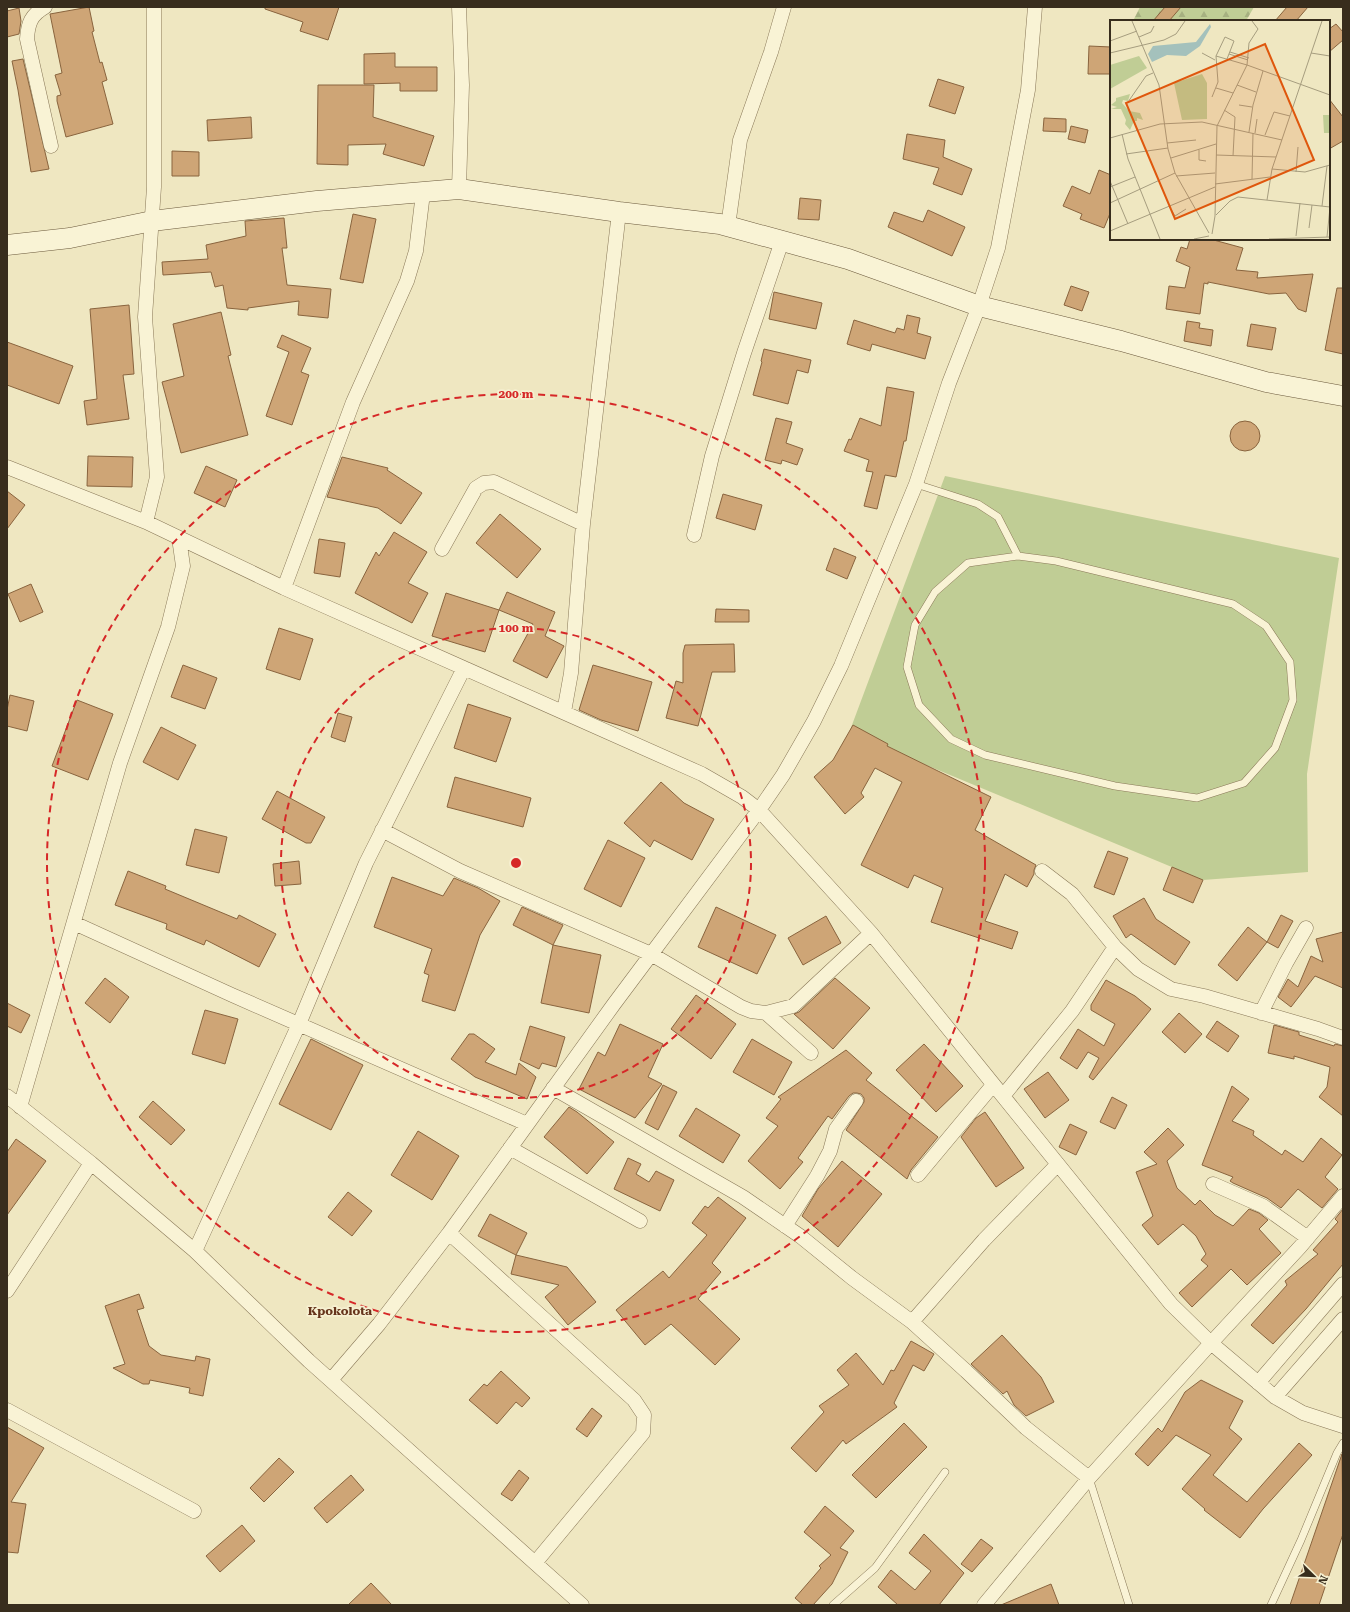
<svg xmlns="http://www.w3.org/2000/svg" width="1350" height="1612" viewBox="0 0 1350 1612" font-family="'Roboto Serif',serif">
<defs>
<pattern id="forest-firs" width="22" height="20" patternUnits="userSpaceOnUse"><rect width="22" height="20" fill="#c0cd95"/><path d="M5 1l3.5 6h-7zM16 11l3.5 6h-7z" fill="#a6b080"/></pattern>
</defs>
<rect width="100%" height="100%" fill="#efe7c1"/>
<path fill="#c0cd95" d="M945,476l394,82 -32,216 1,98 -105,8 -354,-147z"/>
<path fill="url(#forest-firs)" d="M1140,7h114l-8,14h-113z"/>
<path fill="#cea576" stroke="#89643e" d="M89,7l5,24 -2,1 8,31 2,-1 5,18 -5,2 11,42 -47,13 -9,-36v-5l4,-1 -6,-20 7,-2 -12,-59z
M265,7h74l-11,33 -28,-9 3,-9 -38,-13z
M1165,7h16l-12,14h-16z
M1287,7h21l-12,14h-21z
M19,8l2,13 -2,13 -12,3v-26z
M1336,24l7,8v8l-14,12v-23z
M1089,46l22,1v27h-23z
M395,53v14h42v24h-37v-8l-36,1v-30z
M23,59l26,110 -18,3 -13,-82 -6,-29z
M938,79l26,8 -9,27 -26,-8z
M318,85h56l-1,32 61,19 -10,30 -41,-12 3,-10 -38,1v20l-31,-1z
M1329,99l14,18v24l-14,8z
M251,117l1,21 -44,3 -1,-21z
M1044,118l22,1v13l-23,-1z
M1071,126l17,4 -3,13 -17,-4z
M907,134l38,6 -2,17 29,12 -10,26 -29,-11 6,-16 -36,-9z
M172,151l27,1v24h-27z
M1099,170l12,5v36l-7,17 -24,-9 2,-5 -19,-8 9,-20 18,8z
M800,198l21,2 -2,20 -21,-1z
M928,210l37,17 -13,29 -64,-29 6,-15 29,10z
M353,214l23,5 -13,64 -23,-4z
M284,218l3,30h-5l5,37 44,4 -3,29 -30,-3 1,-14 -51,7v2l-21,-2 -4,-23 -8,2 -4,-15 -48,3 -1,-13 46,-3 -2,-14 40,-9 -1,-15z
M1190,239h20l33,9 -7,22 22,2 -1,6 56,-4 -7,38 -8,-3 -12,-16 -17,1 -61,-12v2l-4,-1 -4,31 -34,-5 3,-23 16,2 5,-21 -14,-6 5,-14 6,2z
M1071,286l18,6 -7,19 -18,-6z
M1337,288h6v66l-18,-4z
M774,292l48,11 -6,26 -47,-10z
M129,305l5,69 -11,1 6,44 -42,6 -3,-24 13,-2 -7,-90z
M221,312l10,43 -3,1 20,79 -67,18 -19,-71 22,-6 -11,-52z
M907,315l13,3 -3,15 14,4 -6,22 -53,-15 -2,7 -23,-7 7,-24 41,13 2,-5 7,2z
M1187,321l13,2 -1,5 14,2 -2,16 -27,-5z
M1251,324l25,4 -4,22 -25,-4z
M282,335l29,13 -10,24 8,3 -17,50 -26,-9 23,-64 -12,-5z
M7,342l66,24 -14,38 -52,-19z
M764,349l47,11 -3,13 -11,-3 -9,34 -35,-9 9,-33 -1,-1z
M887,387l27,5 -8,49h-2l-8,36 -11,-2 -8,34 -13,-3 9,-34 -7,-1 3,-11 -25,-9 5,-12 2,1 9,-22 21,8z
M776,418l16,4 -6,21 17,6 -6,16 -15,-5 -1,4 -16,-4z
M1230 436a15 15 0 1 1 30 0a15 15 0 1 1-30 0Z
M88,456l45,1 -1,30 -45,-1z
M342,457l46,11 -1,2 35,23 -21,31 -23,-16 -51,-11z
M206,466l31,14 -12,27 -31,-14z
M7,491l18,14 -18,24z
M723,494l39,11 -7,25 -39,-12z
M500,514l41,35 -24,29 -41,-35z
M394,532l33,20 -19,31 20,10 -16,30 -57,-30 21,-41 3,4z
M319,539l26,4 -5,34 -26,-4z
M834,548l22,9 -9,22 -21,-9z
M31,584l12,28 -23,10 -12,-28z
M507,592l48,20 -10,24 19,10 -17,32 -34,-17 20,-37 -34,-14z
M446,593l53,17 -14,42 -53,-16z
M716,609l33,1v12h-34z
M279,628l34,11 -13,41 -34,-11z
M734,644l1,28h-23l-14,54 -32,-8 10,-37 7,2v-30l2,-8z
M183,665l34,13 -12,31 -34,-12z
M593,665l59,17 -14,49 -37,-11 -22,-10z
M10,695l24,6 -7,30 -20,-5v-16z
M77,700l36,14 -25,66 -36,-14z
M468,704l43,14 -15,44 -42,-14z
M338,713l14,4 -7,25 -14,-5z
M853,725l35,19 -1,2 104,51 -16,33 61,35 -2,5v4l-7,13 -22,-13 -20,47 33,11 -6,17 -81,-27 12,-34 -29,-13 -6,13 -47,-23 41,-83 -27,-14 -14,25 3,4 -19,17 -31,-37 19,-17z
M161,727l35,18 -18,35 -35,-18z
M455,777l76,21 -8,29 -76,-20z
M661,782l23,21 30,16 -22,41 -38,-20 -4,7 -26,-24z
M277,791l48,26 -14,26h-5l-44,-24z
M195,829l32,8 -8,36 -33,-8z
M608,840l37,18 -24,49 -37,-18z
M1108,851l20,7 -14,37 -20,-8z
M299,861l2,23 -26,2 -2,-22z
M1172,867l31,13 -10,23 -30,-13z
M128,871l38,15 -1,3 72,30 2,-4 37,19 -17,33 -53,-27 -2,5 -38,-16 1,-5 -52,-19z
M392,877l51,19 11,-18 24,10 22,13 -20,34 -25,76 -33,-10 7,-26 -5,-2 8,-24 -58,-22z
M1144,898l12,21 34,23 -15,23 -44,-31 -5,4 -13,-22z
M522,907l41,18 -10,20 -40,-20z
M716,907l60,28 -19,39 -59,-27z
M1281,915l12,6 -15,27 -11,-6z
M826,916l15,27 -38,22 -15,-27z
M1248,927l19,15 -30,39 -19,-16z
M1343,932v56l-28,-12 -24,31 -13,-10 10,-18 10,8 13,-31 12,6 -7,-23z
M553,945l48,10 -12,58 -48,-10z
M105,978l24,19 -19,26 -25,-20z
M835,978l35,30 -37,41 -39,-35 5,-2z
M1106,980l29,16 16,13 -58,71 -4,-3 10,-19 -11,-6 -11,17 -17,-11 18,-29 26,17 11,-22 -24,-14v-5z
M696,995l40,29 -25,35 -40,-30z
M7,1003l23,12 -9,18 -14,-7z
M205,1010l33,9 -13,45 -33,-10z
M1179,1013l23,21 -17,19 -23,-21z
M1217,1021l22,15 -11,16 -22,-15z
M620,1024l43,20 -15,33 14,7 -27,34 -56,-29 19,-37 7,4z
M1274,1025l25,7v3l35,11 1,-2 8,2v70l-24,-19 8,-10 3,-20 -36,-11v3l-26,-6z
M530,1026l35,11 -9,30 -14,-4 -3,6 -19,-9z
M469,1034h5l21,15 -10,13 31,13 3,-12 17,14 -9,22 -52,-22 -24,-18z
M311,1039l52,26 -32,65 -52,-26z
M752,1039l40,23 -18,33 -41,-23z
M924,1044l39,42 -27,26 -40,-42z
M846,1050l26,23 -6,7 72,57 -27,33 -4,9 -61,-49 18,-28v-4l-3,-4 -4,-1h-4l-4,3 -17,23 -4,-3 -30,42 5,4 -23,27 -32,-28 30,-35 -12,-8 15,-19 -3,-2z
M1048,1072l21,28 -24,18 -21,-29z
M663,1085l14,7 -19,38 -13,-7z
M1232,1086l17,13 -17,22 22,10 -1,4 29,20 3,-5 18,12 18,-24 21,17 -17,22 13,12 -16,19 -24,-19 -17,19 -14,-10 -34,-15 -3,-2 3,-4 -31,-12z
M1112,1097l15,8 -12,24 -15,-7z
M153,1101l32,29 -14,15 -32,-28z
M569,1107l8,5 37,30 -27,32 -43,-37z
M696,1108l44,27 -17,28 -44,-27z
M985,1112l39,56 -28,19 -35,-50 15,-19z
M1070,1124l17,8 -11,23 -17,-8z
M1168,1128l16,17 -17,16 10,27 18,17 5,-5 15,15 18,11 16,-17 10,4 9,7 -9,9 22,24 -34,32 -16,-16 -39,38 -13,-14 29,-27 -7,-6 5,-6 -10,-18 -13,-12 -25,21 -16,-20 11,-9 -17,-44 21,-8 -13,-12z
M418,1131l41,25 -27,44 -41,-25z
M16,1139l30,22 -39,54v-63z
M628,1158l13,6 -5,10 13,8 7,-11 18,9 -14,31 -46,-22z
M842,1161l40,33 -44,53 -36,-31 16,-27z
M348,1192l24,19 -20,25 -24,-19z
M718,1197l28,21 -34,45 9,9 -23,27 42,40 -25,26 -44,-41 -26,21 -29,-35 47,-39 6,7 38,-43 -15,-12 13,-17 3,2z
M1343,1209v55l-37,45 -33,35 -22,-19 36,-40 -2,-4 33,-27 -5,-4 25,-28 -3,-3z
M490,1214l37,19 -11,22 -38,-19z
M516,1255l51,12 29,35 -28,23 -23,-28 14,-12 -48,-11z
M139,1294l5,14 -7,2 12,36 12,9 34,6 1,-5 14,3 -7,37 -14,-3 1,-5 -40,-8 -1,4h-6l-30,-16 12,-4 -20,-58z
M1002,1335l39,42 13,25 -28,14 -12,-11 -7,-14 -4,3 -32,-30z
M911,1341l23,13 -10,17 -11,-6 -19,38 3,4 -51,37 -3,-4 -27,32 -25,-24 33,-36 -5,-6 30,-21 -12,-15 19,-17 27,32 8,-15 3,1z
M501,1371l29,27 -8,9 -6,-5 -19,22 -28,-24 15,-16 3,2z
M1201,1380l42,21 -14,27 13,11 -29,36 34,27 52,-59 13,12 -49,54 -23,29 -36,-28 1,-1 -23,-20 29,-34 -35,-20 -28,31 -13,-12 23,-26 4,4 23,-40z
M592,1408l10,8 -15,21 -11,-8z
M904,1423l23,24 -51,51 -24,-23z
M7,1427l37,21 -33,54 15,2 -8,49 -11,-1z
M1342,1454l1,80 -24,71h-29z
M279,1458l15,14 -30,30 -14,-14z
M519,1470l10,8 -17,23 -11,-7z
M351,1475l13,15 -37,33 -13,-15z
M825,1506l29,25 -14,17 8,4 -16,32 -19,21h-10l-8,-7 26,-30 -2,-2 12,-11 -27,-23z
M242,1525l13,16 -35,31 -14,-16z
M924,1534l40,39 -25,32h-41l-20,-18 13,-17 24,20 16,-19 -22,-18z
M981,1539l12,9 -21,24 -11,-8z
M371,1583l21,22h-44z
M1051,1584l8,21h-58z"/>
<g fill="none" stroke-linecap="round" stroke-linejoin="round">
<defs>
<path id="service" d="M916,484l62,20 20,13 20,39
M1018,556l38,5 177,43 33,22 24,36 3,38 -18,48 -31,35 -47,15 -82,-12 -130,-31 -34,-16 -32,-34 -12,-38 8,-42 20,-33 33,-29z
M1089,1478l40,127
M833,1605l42,-37 70,-96
M1271,1605l30,-65 36,-87 6,-10"/>
<path id="minor" d="M45,7c-14,8 -17,16 -18,32l24,107
M459,7l3,78 -3,104
M728,226l12,-86 31,-88 13,-45
M7,467l139,55 138,66 418,186 40,23 17,13 112,123 300,371 40,39 -122,135 -105,127
M146,522l11,-45 -12,-160 9,-130v-180
M694,535l18,-79 32,-103 38,-112
M442,549l34,-61 8,-5 10,-1 89,42
M284,588l69,-186 54,-121 9,-30 7,-58
M564,712l7,-39 12,-149 36,-312
M382,830l78,41 191,83 90,53 10,4 15,2 27,-7 78,-73
M1042,871l30,23 43,53 23,22 33,20 33,7 114,33 25,9
M74,923l158,72 295,129
M766,1013l45,40
M1261,1013l25,-50 20,-35
M553,1088l190,109 57,39 52,42 60,44 54,49 60,57 63,50
M7,1096l84,67 104,88 114,110 273,244
M1003,1096l69,-85 43,-64
M20,1107l100,-344 48,-136 15,-61 -4,-28
M510,1148l130,73
M918,1175l75,-90
M1213,1184l50,22 45,32
M1343,1196l-43,51 -89,96 64,54 28,16 40,13
M785,1226l32,-50 13,-25 6,-22 20,-28
M449,1233l185,167 10,15 -1,18 -108,130
M195,1251l104,-227 67,-161 98,-195
M7,1291l84,-128
M912,1322l72,-82 74,-76
M331,1380l48,-56 70,-91 165,-229 145,-194 24,-35 31,-54 27,-55 75,-182 33,-101 30,-77 19,-58 30,-158 7,-83
M1258,1383l85,-99
M1275,1397l68,-78
M7,1410l187,101"/>
<path id="secondary" d="M7,245l63,-7 82,-17 165,-20 142,-12 160,23 101,12 128,35 131,47 142,35 145,41 77,14"/>
</defs>
<use href="#service" stroke="#897858" stroke-width="8"/>
<use href="#minor" stroke="#897858" stroke-width="15"/>
<use href="#secondary" stroke="#6b593c" stroke-width="21"/>
<use href="#service" stroke="#f9f3d5" stroke-width="7"/>
<use href="#minor" stroke="#f9f3d5" stroke-width="14"/>
<use href="#secondary" stroke="#f9f3d5" stroke-width="20"/>
</g>
<g fill="none" stroke="#d62828" stroke-width="2" stroke-dasharray="7 5">
<circle cx="516" cy="863" r="235"/>
<circle cx="516" cy="863" r="469"/>
</g>
<g text-anchor="middle" dominant-baseline="central" stroke-width="3.5" stroke-linejoin="round" paint-order="stroke">
<g font-size="12" font-weight="bold" fill="#66341b" stroke="#f6f0d1">
<text x="340" y="1311">Kpokolota</text>
</g>
</g>
<g transform="translate(1110 20)">
<rect width="220" height="220" fill="#efe7c1"/>
<path d="M92,54l5,9v36l-25,1 -8,-37zM213,95h7v18h-6z" fill="#c0cd95"/>
<path d="M20,74l-2,7 -5,-1 -1,3 7,8 11,2 3,7 -6,-2v3h-3l-4,9 -5,-6 1,-4 -5,-11h-10l6,-2 -6,-2 5,-4v-3z" fill="#c0cd95"/>
<path d="M29,36l8,12 -37,21v-24z" fill="#c0cd95"/>
<path d="M100,4l1,3 -11,19 -14,10 -19,-1 -15,7 -4,-8 5,-8 43,-4z" fill="#a4c1bc"/>
<path fill="none" stroke="#a69d7f" stroke-width="1" d="M22,1l27,64 9,64 7,24 34,60M29,17l12,-5 3,-6M0,21l27,-10M120,32l19,6M0,33l54,-13 12,-6 9,-13M92,33l13,7M201,33l19,3M119,34l19,6M106,36l31,9 2,-22 9,-14 -6,-8M127,65l19,7M106,68l17,5M102,77l6,-15 -2,-26 9,-19 9,4 -7,18M18,82l18,-26 7,-3M129,85l13,2M114,90l11,7 -2,39M139,112l4,-27 10,-34M145,113l2,-14M12,114l6,25 32,80M155,115l9,-23 16,4M0,118l50,-14 42,-2 80,18M57,123l29,-3M89,130v10l7,1M16,134l42,-6M106,135l60,2M61,138l45,-14M162,149l33,3 25,-7M186,152l2,-25M66,156l39,-3M142,159l1,-46M0,161l18,43M105,164l55,-7M0,167l25,-10M157,180l5,-31 50,-148M0,183l65,-30M59,186l6,10 11,-7M212,186l5,-40M106,195l14,-14 8,-4 92,10 -3,30M199,208l3,-23M0,211l105,-44M102,214l3,-18 2,-90 30,-61 83,30M186,216l4,-33M84,219l15,-3M159,219l61,-2"/>
<path fill="#df570d" fill-opacity="0.15" stroke="#df570d" stroke-width="2" d="M155,24l49,116 -139,59 -49,-116z"/>
<rect width="220" height="220" fill="none" stroke="#382d1d" stroke-width="2"/>
</g>
<circle cx="516" cy="863" r="6" fill="#d62828" stroke="#f6f0d1" stroke-width="2"/>
<g font-size="12" text-anchor="middle" font-weight="bold" fill="#d62828" stroke="#f6f0d1" stroke-width="3.5" stroke-linejoin="round" paint-order="stroke">
<text x="516" y="398">200 m</text>
<text x="516" y="632">100 m</text>
</g>
<rect width="1350" height="1612" fill="none" stroke="#382d1d" stroke-width="16"/>
<g transform="translate(1314 1576) rotate(113)" stroke="#f6f0d1" stroke-width="3" paint-order="stroke">
<path d="M0-3L7 15L0 10L-7 15Z" fill="#382d1d"/>
<text y="-6" font-size="11" font-weight="bold" text-anchor="middle" fill="#382d1d">N</text>
</g>
</svg>
